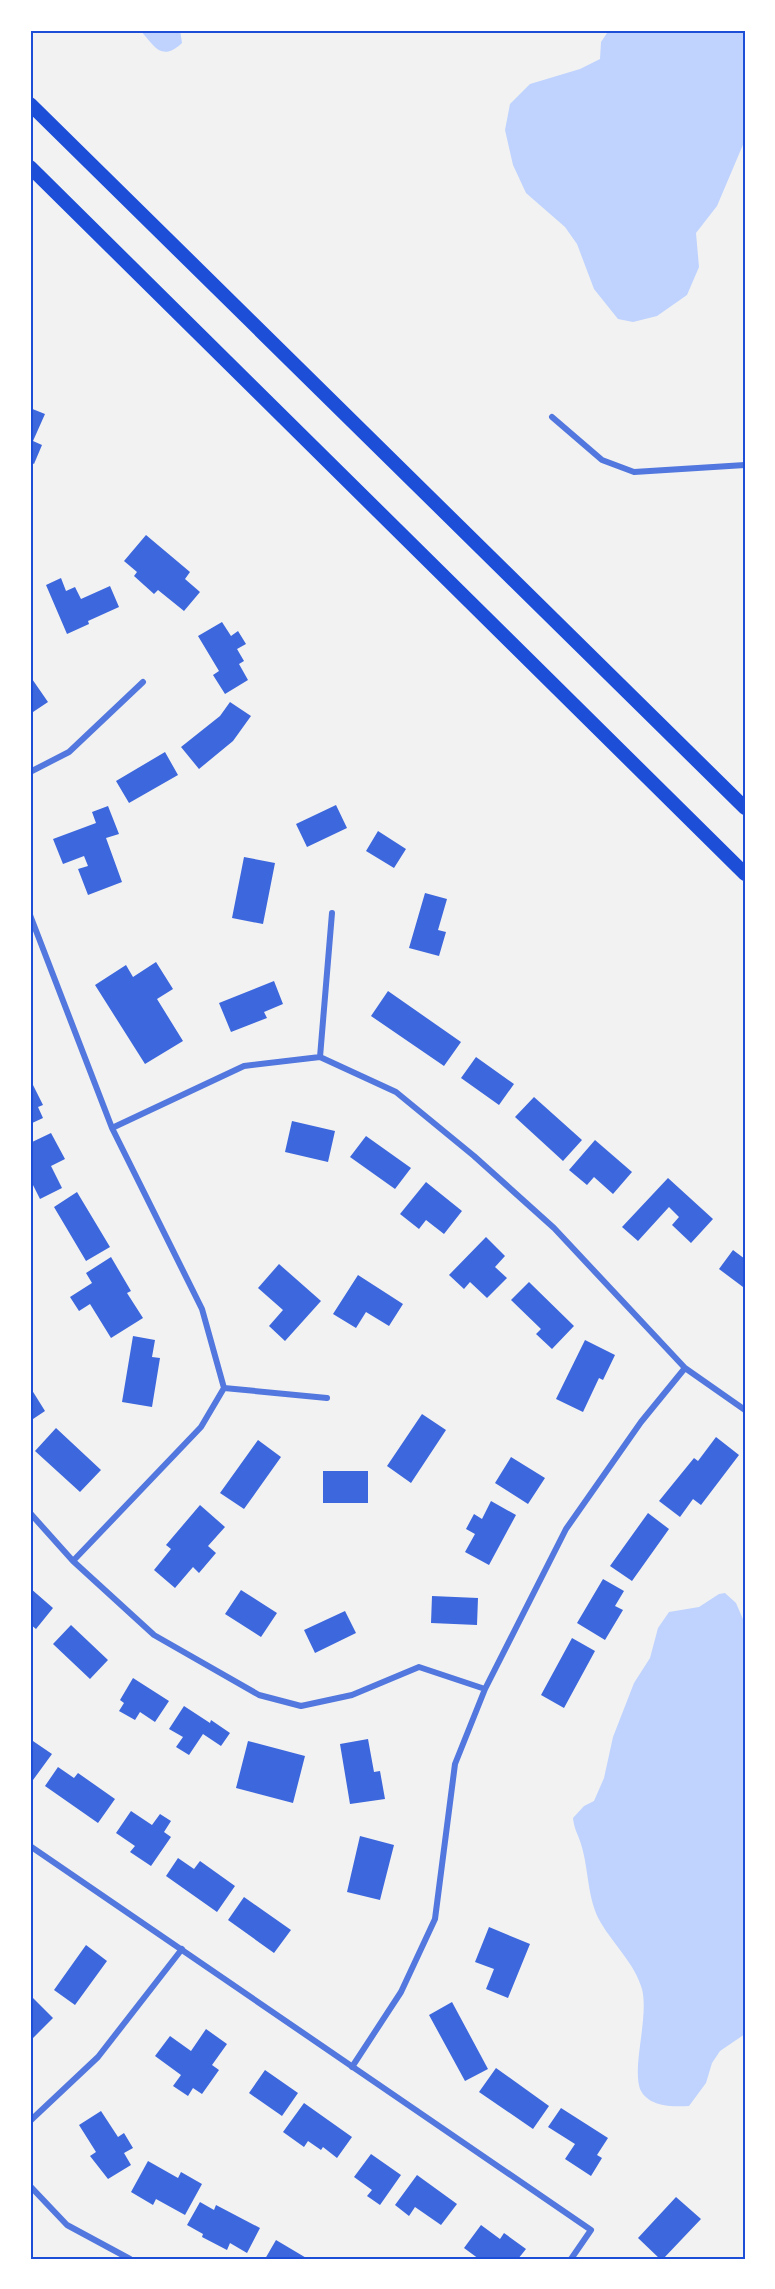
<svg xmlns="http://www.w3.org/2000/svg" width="775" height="2289" viewBox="0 0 775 2289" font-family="'PT Sans Narrow',sans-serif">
<rect width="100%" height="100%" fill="#f2f2f2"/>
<path fill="#bfd3fe" d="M140,30h40l2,13c-21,20 -28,2 -42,-13z
M605,30h140v110l-28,66 -21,27 3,34 -12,28 -30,21 -24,6 -15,-3 -24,-30 -17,-45 -12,-17 -39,-34 -13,-28 -8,-35 5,-26 20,-20 50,-15 20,-10 1,-17 6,-9z
M725,1593l11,10 9,21v410l-25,17 -8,12 -6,20 -17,23c-16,1 -41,1 -49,-17 -8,-23 9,-72 2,-100 -7,-25 -28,-44 -41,-66 -14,-23 -12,-54 -20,-79 -3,-10 -7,-15 -8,-26l11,-12 10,-5 10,-23 9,-41 21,-54 16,-25 8,-30 11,-16 30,-5 20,-13z"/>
<path fill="#3d67dc" d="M30,408l15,6 -12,27 9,4 -8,19 -4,-2z
M146,535l44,37 -5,7 15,13 -16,19 -26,-21 -4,4 -20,-18 3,-4 -13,-11z
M61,578l5,13 9,-4 6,12 29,-13 9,21 -31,14 1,3 -22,10 -21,-49z
M222,622l9,14 7,-5 8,13 -9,5 7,12 -5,3 9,16 -23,14 -12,-19 6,-4 -21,-35z
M30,676l18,26 -15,10 -3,-4z
M230,702l21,14 -18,25 -34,28 -18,-22 39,-31z
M165,752l13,23 -49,28 -13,-22z
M336,805l11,23 -40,19 -11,-23z
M108,806l11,28 -13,4 16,44 -34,13 -10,-26 10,-3 -4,-10 -21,8 -10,-25 43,-16 -4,-11z
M378,831l28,18 -12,19 -28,-17z
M244,857l31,6 -12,61 -31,-6z
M425,893l22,6 -9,31 8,2 -7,24 -30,-8z
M156,962l17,27 -16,10 26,42 -38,23 -50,-79 31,-20 7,12z
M274,981l9,23 -19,8 3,6 -36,14 -12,-29z
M388,991l73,51 -17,24 -73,-50z
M476,1057l38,27 -15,21 -38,-27z
M30,1079l13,26 -5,2 5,11 -13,6z
M534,1097l48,43 -19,21 -48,-44z
M292,1121l43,10 -7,31 -43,-10z
M51,1133l14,26 -14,7 11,22 -22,11 -10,-20v-36z
M366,1136l45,32 -16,21 -45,-32z
M595,1140l37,32 -19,22 -19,-17 -7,8 -18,-15z
M668,1178l45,41 -22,24 -19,-18 7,-8 -10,-10 -31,34 -16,-14z
M426,1182l36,29 -18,23 -18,-14 -7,9 -19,-15z
M77,1192l33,55 -24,14 -32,-54z
M486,1237l19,19 -10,11 12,11 -20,20 -17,-16 -6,7 -15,-14z
M733,1250l12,9 -2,28 -24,-18z
M111,1257l20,34 -4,2 16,25 -32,20 -21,-34 -11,7 -9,-14 22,-14 -6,-10z
M279,1264l42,37 -36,40 -16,-15 14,-16 -25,-22z
M358,1275l45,29 -14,22 -23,-14 -10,16 -23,-14z
M529,1282l45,44 -22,23 -16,-15 5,-5 -30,-29z
M133,1336l22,4 -3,17 8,1 -8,49 -30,-5z
M585,1340l30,15 -12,25 -4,-2 -16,34 -27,-13z
M30,1387l15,24 -15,10z
M422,1414l24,16 -35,53 -24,-17z
M56,1428l45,42 -21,22 -45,-41z
M716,1437l23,18 -38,50 -8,-6 -13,18 -21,-16 35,-43 4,3z
M258,1440l23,17 -37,52 -24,-16z
M511,1457l34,21 -17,26 -33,-21z
M323,1471h45v32h-45z
M491,1501l25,14 -27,50 -24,-13 10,-18 -9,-5 8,-15 8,5z
M200,1505l25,22 -17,19 8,7 -17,20 -6,-6 -18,21 -21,-18 17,-21 -5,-4z
M648,1513l21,16 -37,52 -22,-15z
M603,1579l21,12 -9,15 8,4 -18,30 -28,-17z
M30,1588l23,20 -17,21 -6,-5z
M241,1590l36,23 -16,24 -36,-23z
M432,1596l46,2 -1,27 -46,-2z
M345,1611l11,22 -41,20 -11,-23z
M71,1625l37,35 -18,19 -37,-35z
M572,1638l23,13 -31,57 -23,-13z
M133,1678l36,23 -14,21 -15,-10 -5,8 -16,-9 5,-8 -4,-3z
M184,1706l26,17 1,-3 19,13 -9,13 -18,-12 -14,21 -13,-8 7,-10 -14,-8z
M30,1739l22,15 -19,26 -3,-2z
M368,1739l6,33 6,-1 5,28 -35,5 -10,-60z
M248,1741l57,15 -12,47 -57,-15z
M58,1767l16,11 4,-5 37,26 -17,24 -53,-37z
M131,1811l21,14 8,-11 11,7 -7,11 7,5 -20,29 -21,-14 5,-6 -19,-13z
M360,1836l34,9 -14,55 -33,-8z
M178,1858l16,11 6,-8 35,25 -18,26 -51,-36z
M244,1897l47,33 -17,23 -46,-33z
M489,1927l41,17 -22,54 -22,-9 8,-20 -19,-7z
M86,1945l21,16 -32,44 -21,-15z
M32,1997l21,21 -23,23v-43z
M452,2002l36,67 -23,12 -36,-66z
M206,2029l21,15 -15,21 7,5 -17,24 -9,-6 -5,8 -15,-10 8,-11 -26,-19 15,-20 21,15z
M496,2068l53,38 -16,23 -54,-37z
M265,2070l33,23 -16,23 -33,-23z
M304,2103l48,34 -15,21 -14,-11 -2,3 -13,-9 -4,6 -21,-15z
M561,2108l47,30 -11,17 5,3 -11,18 -26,-17 10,-15 -27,-17z
M101,2111l17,26 6,-4 9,15 -9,5 7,12 -23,14 -18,-23 6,-4 -17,-27z
M371,2154l30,21 -21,30 -13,-9 5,-6 -18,-13z
M148,2161l30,17 3,-6 21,12 -17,31 -29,-16 -3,6 -22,-13z
M417,2175l40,29 -16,21 -26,-18 -6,9 -14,-11z
M676,2197l25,22 -38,40h-3l-22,-21z
M200,2202l14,8 2,-5 44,23 -13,25 -17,-10 -3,7 -25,-13 1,-3 -16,-9z
M481,2225l19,14 4,-6 22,16 -8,10h-39l-15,-11z
M276,2240l32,19h-43z"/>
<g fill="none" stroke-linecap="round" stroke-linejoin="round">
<path stroke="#5277de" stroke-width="6" d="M552,417l50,43 32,12 111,-7
M30,772l39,-20 74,-70
M30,915l82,213 90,181 22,79 -23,39 -128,134
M320,1057l12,-144
M112,1128l132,-62 76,-9 76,35 78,64 80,72 131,140 60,42
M224,1388l103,10
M30,1513l43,48 81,74 105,60 42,11 51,-11 67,-28 66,22
M30,1846l561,384 -20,29
M352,2067l49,-75 34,-73 20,-155 30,-75 81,-160 75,-107 44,-54
M30,2121l68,-64 84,-108
M30,2186l37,39 63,34"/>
<path stroke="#1d4ed8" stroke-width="14" d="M30,104l715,704
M30,167l715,707"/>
</g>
<rect width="775" height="2289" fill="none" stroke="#ffffff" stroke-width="63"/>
<rect x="32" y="32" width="712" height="2226" fill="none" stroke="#1d4ed8" stroke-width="2"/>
</svg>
